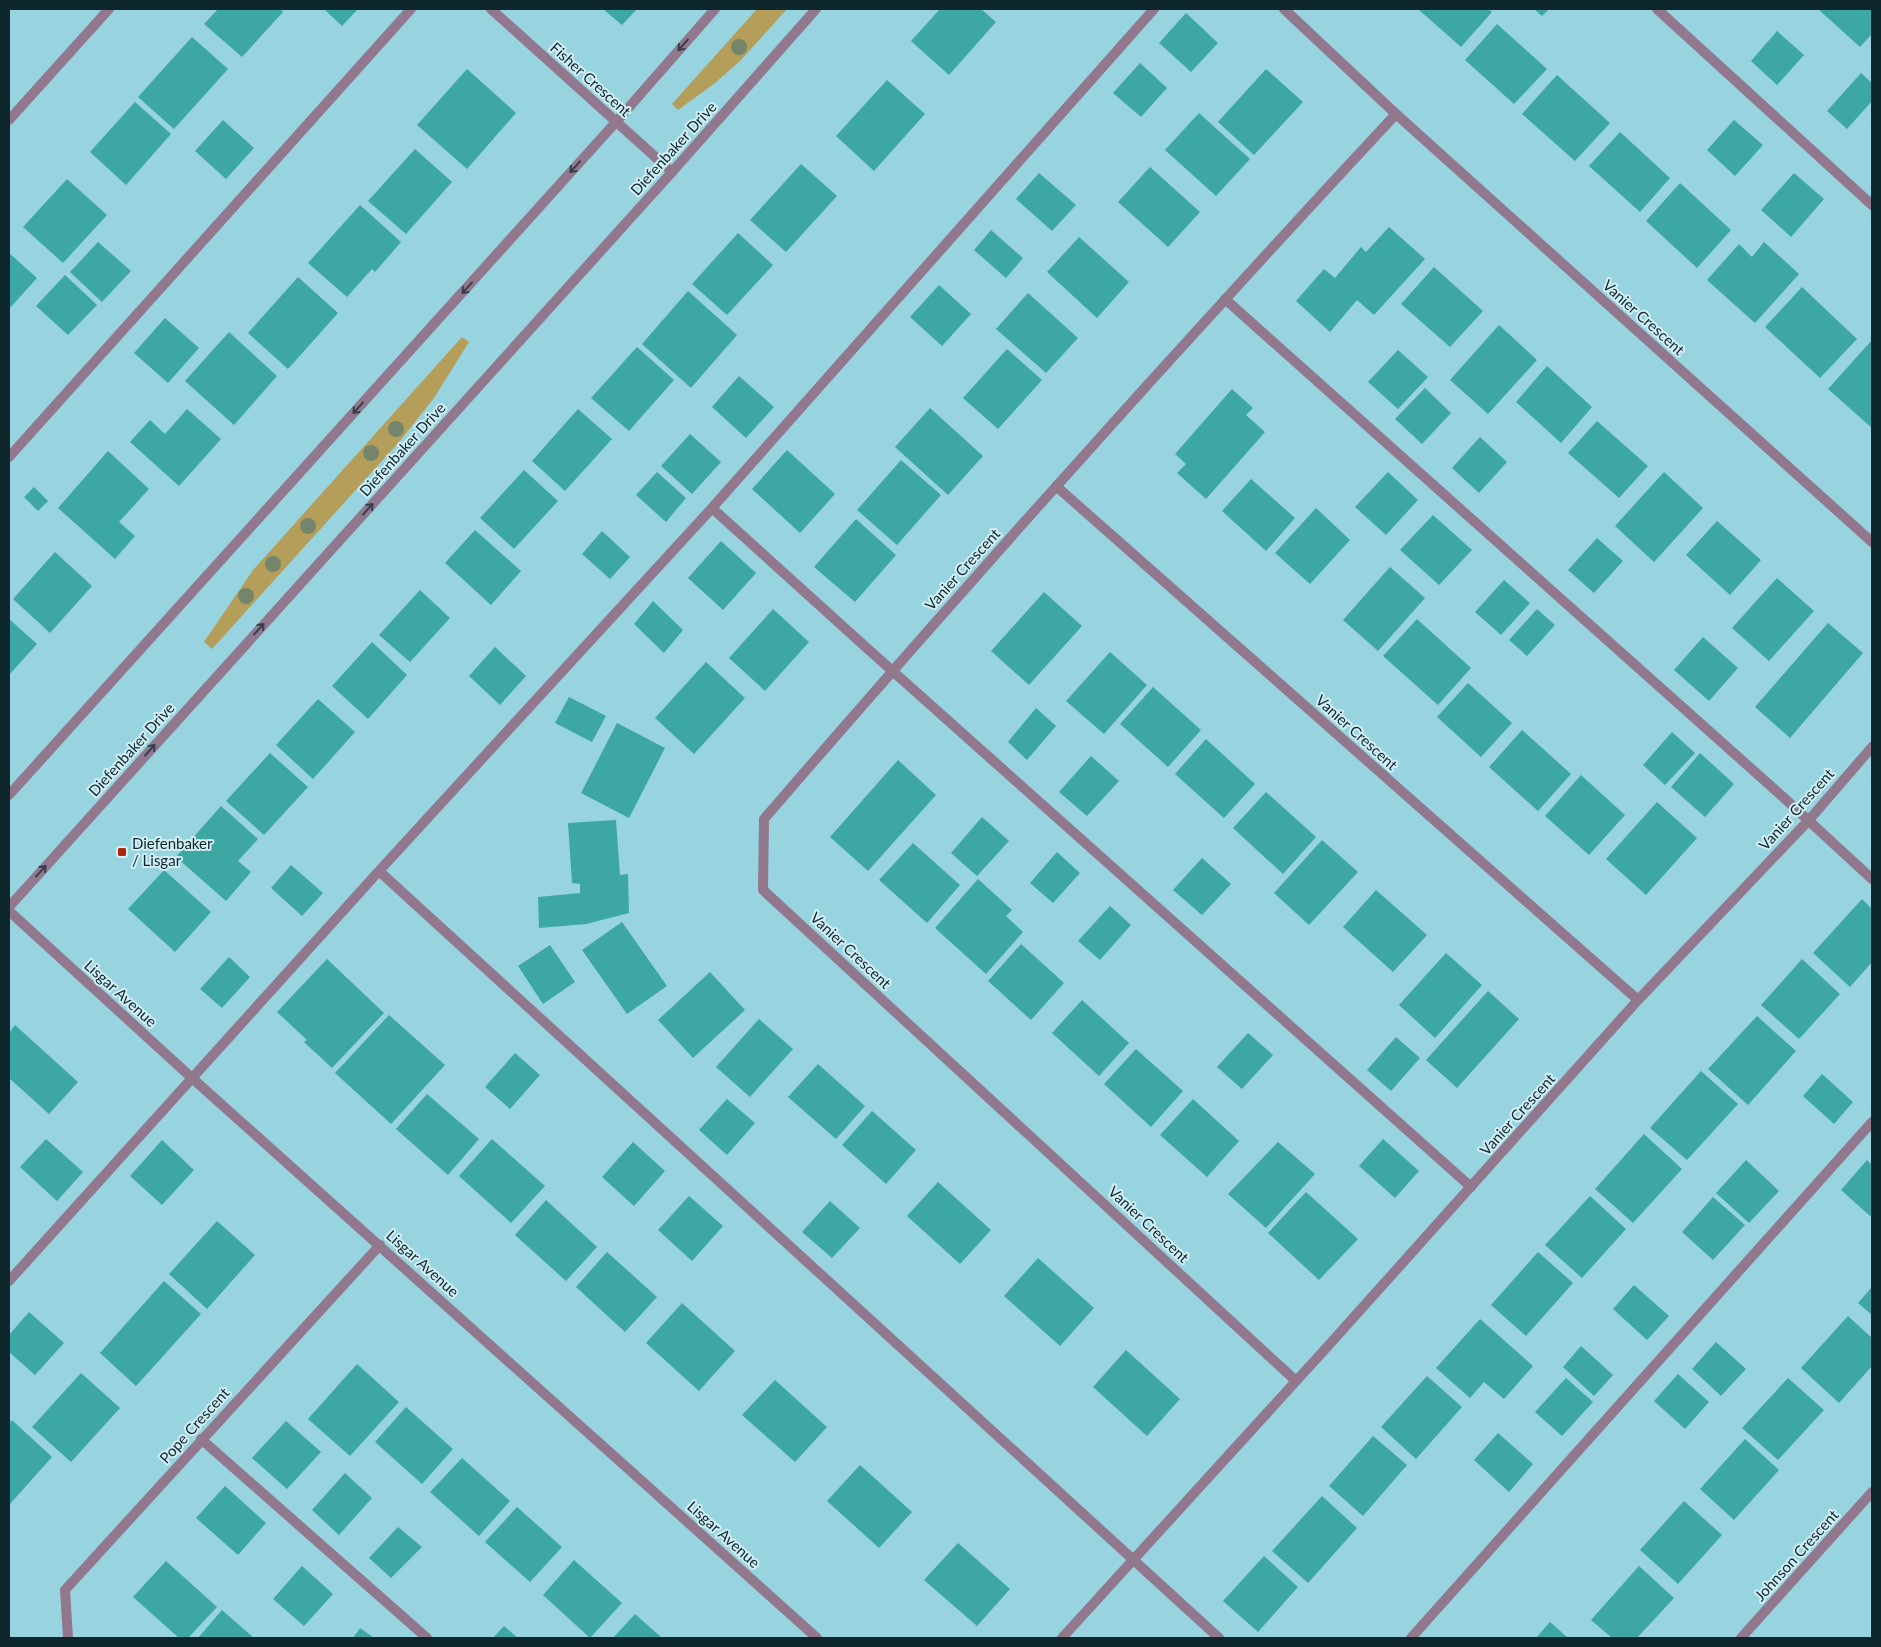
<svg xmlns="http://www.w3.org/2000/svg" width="1881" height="1647" viewBox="0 0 1881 1647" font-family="Lato,sans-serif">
<rect width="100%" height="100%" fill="#98d3e0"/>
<path fill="#b49e59" d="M757,9h30l-47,52 -25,22 -37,27 -6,-6z
M462,337l7,5 -35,56 -34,43 -188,208 -8,-7 49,-72z"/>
<path fill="#3ca7a3" d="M218,9h62l3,3 -41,45 -38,-33z
M324,9h34l-16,17z
M603,9h34l-15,16z
M940,9h41l15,13 -47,53 -38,-34z
M1418,9h70l4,3 -31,35z
M1534,9h15l-7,7z
M1818,9h54v25l-12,13z
M1186,13l32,30 -27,29 -32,-29z
M1497,24l50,45 -33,35 -49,-44z
M1777,31l27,24 -27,30 -26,-24z
M192,37l36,32 -54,60 -36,-32z
M1140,63l27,25 -26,29 -28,-24z
M467,69l49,44 -49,56 -50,-44z
M1266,69l37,33 -49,53 -36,-33z
M1861,73l11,10v18l-25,28 -20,-18z
M1557,75l53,48 -35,38 -53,-47z
M887,80l38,34 -51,57 -38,-35z
M135,102l36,32 -45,51 -36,-33z
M1199,113l51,46 -34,37 -51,-46z
M223,120l31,28 -28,31 -31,-28z
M1734,120l29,25 -28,31 -28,-26z
M1620,132l50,46 -30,34 -51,-46z
M415,149l37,33 -46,52 -38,-33z
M801,164l36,32 -51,56 -36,-32z
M1150,167l50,45 -32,35 -50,-45z
M1039,173l37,32 -24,26 -36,-32z
M1794,173l30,26 -33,38 -30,-27z
M67,179l40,36 -44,48 -40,-36z
M1680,183l51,47 -34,38 -51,-47z
M360,205l41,37 -26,30 -3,-3 -25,28 -39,-34z
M1389,227l36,32 -51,56 -17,-15 -27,32 -34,-31 28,-32 11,9 26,-31 5,5z
M991,230l32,28 -17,20 -32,-28z
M738,233l35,32 -46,50 -35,-31z
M1079,237l50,45 -32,36 -50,-46z
M98,242l33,29 -29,31 -32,-30z
M1764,242l35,32 -44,49 -48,-43 32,-36 13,13z
M9,253l28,25 -28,31z
M1434,267l49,44 -33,36 -49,-43z
M65,275l32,30 -29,30 -32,-29z
M298,277l40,36 -50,56 -40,-36z
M939,285l32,29 -29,32 -32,-29z
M1802,287l55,52 -37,39 -55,-51z
M688,291l49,44 -46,53 -49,-44z
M1028,293l50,45 -32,35 -50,-44z
M165,318l34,30 -31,35 -34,-30z
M1499,325l38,35 -49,54 -38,-34z
M229,332l48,44 -43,49 -49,-44z
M1872,340v88l-44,-39z
M637,347l37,33 -45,51 -38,-33z
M1007,349l35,31 -44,49 -35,-31z
M1398,350l30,27 -30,32 -30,-27z
M1547,366l45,41 -31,36 -45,-41z
M739,376l35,31 -28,31 -34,-31z
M1425,388l26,25 -29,31 -27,-25z
M1232,389l21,19 -7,7 19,17 -59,67 -29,-26 9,-9 -11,-10z
M930,408l53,48 -35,39 -53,-48z
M187,409l34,30 -42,47 -49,-44 20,-22 15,14z
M578,409l34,30 -47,52 -33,-30z
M1597,421l51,45 -29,32 -51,-45z
M690,434l31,28 -29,32 -31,-28z
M1480,437l27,25 -28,31 -27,-25z
M787,450l48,44 -35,39 -48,-44z
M108,451l41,38 -30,33 16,14 -20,23 -57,-51z
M901,460l40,35 -44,50 -40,-35z
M524,470l34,31 -44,48 -34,-31z
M657,472l29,26 -20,24 -30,-27z
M1388,472l30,28 -32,35 -31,-28z
M1664,472l39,36 -49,54 -39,-36z
M1251,479l44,39 -29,33 -44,-40z
M34,487l14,14 -10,10 -14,-14z
M1316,508l34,32 -40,44 -35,-31z
M1433,515l39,35 -33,35 -39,-35z
M856,519l40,36 -41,47 -41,-35z
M1717,521l44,39 -31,35 -44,-40z
M475,530l46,41 -30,34 -46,-42z
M602,531l28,26 -20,22 -28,-25z
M1597,538l26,23 -29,32 -26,-23z
M721,541l35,32 -33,37 -35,-32z
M55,552l37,34 -42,47 -37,-34z
M1390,567l35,31 -47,53 -35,-31z
M1777,578l37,33 -45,50 -37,-33z
M1504,580l26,23 -29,32 -26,-23z
M420,590l30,28 -40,44 -31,-27z
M1044,592l38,34 -53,59 -38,-34z
M653,601l30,29 -19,23 -30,-29z
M773,609l36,33 -44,49 -36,-33z
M1537,609l18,16 -28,31 -18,-16z
M9,619l28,25 -28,31z
M1417,619l54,49 -33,37 -55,-49z
M1828,623l35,30 -73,85 -35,-31z
M1703,637l35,31 -29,33 -35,-31z
M372,642l35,33 -39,44 -36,-33z
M495,647l31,29 -26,29 -31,-29z
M1110,652l37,33 -43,49 -38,-33z
M706,662l39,36 -51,56 -39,-36z
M1468,683l44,40 -31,34 -44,-40z
M1153,687l48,43 -33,37 -48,-43z
M569,697l37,19 -14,26 -37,-19z
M318,699l37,33 -42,47 -37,-34z
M1036,708l20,18 -29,34 -19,-18z
M617,723l48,25 -36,70 -48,-25z
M1522,730l49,44 -33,37 -49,-44z
M1672,732l23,21 -30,32 -22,-20z
M1206,739l49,45 -31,34 -49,-44z
M270,753l38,34 -44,48 -38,-34z
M1700,753l34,31 -29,33 -34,-30z
M1091,756l28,25 -32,35 -28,-24z
M898,760l38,35 -68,76 -38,-34z
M1581,775l44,40 -36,40 -44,-39z
M1266,792l50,45 -33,37 -50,-46z
M1657,802l40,36 -51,57 -40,-36z
M221,806l37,33 -20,22 13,11 -25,29 -50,-44z
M982,817l27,24 -32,35 -26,-23z
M616,820l4,55 8,-1 1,39 -43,11 -47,4 -1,-31 42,-4v-9l-8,-1 -4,-60z
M1322,840l36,32 -49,53 -35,-32z
M913,843l47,42 -33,38 -48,-43z
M1057,852l23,21 -27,30 -23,-20z
M1202,858l29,26 -29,31 -29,-25z
M291,865l32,28 -21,23 -31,-28z
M164,870l47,42 -36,40 -47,-43z
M978,879l34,31 -6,6 17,16 -37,42 -51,-46z
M1376,890l51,45 -34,37 -50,-45z
M1862,899l10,10v53l-22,25 -37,-34z
M1110,906l21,19 -31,35 -22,-19z
M622,922l45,64 -40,28 -45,-64z
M1021,944l43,39 -33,37 -43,-39z
M550,945l25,37 -32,22 -25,-38z
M1446,953l36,32 -47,53 -36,-33z
M229,957l21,20 -28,31 -22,-19z
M327,959l57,54 -52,55 -28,-26 3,-2 -30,-28z
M1802,959l38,35 -41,45 -38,-34z
M710,972l35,38 -52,48 -35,-38z
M1488,991l31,28 -62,69 -31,-28z
M1082,1000l47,43 -30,33 -47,-43z
M389,1015l56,50 -54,59 -56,-51z
M1757,1016l39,35 -48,54 -40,-36z
M759,1019l34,30 -43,48 -34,-30z
M15,1025l63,57 -29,32 -40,-36v-45z
M1248,1033l25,22 -31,34 -25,-22z
M1396,1037l24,21 -29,33 -24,-21z
M1136,1049l47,42 -32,36 -47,-43z
M515,1053l25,22 -30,34 -25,-22z
M818,1064l47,42 -29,33 -48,-42z
M1701,1071l37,33 -51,56 -37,-32z
M1822,1074l31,28 -19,22 -31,-28z
M427,1094l52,45 -31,36 -52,-46z
M727,1099l28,24 -28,32 -28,-25z
M1193,1099l46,42 -32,36 -47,-42z
M872,1111l44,39 -30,34 -44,-39z
M1644,1134l38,35 -49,54 -38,-34z
M46,1139l37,33 -26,29 -37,-34z
M492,1139l53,47 -34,37 -52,-47z
M1383,1139l36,32 -24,27 -36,-32z
M162,1140l32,30 -32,35 -32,-29z
M633,1142l32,29 -31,35 -32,-29z
M1278,1142l37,32 -49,54 -38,-34z
M1746,1160l33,31 -30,32 -33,-30z
M1867,1160l5,5v49l-2,2 -29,-26z
M938,1182l53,48 -31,34 -53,-48z
M1306,1192l52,47 -39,41 -51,-47z
M689,1196l34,30 -31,35 -34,-31z
M1590,1196l36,33 -44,49 -37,-33z
M1713,1197l32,28 -32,35 -31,-28z
M546,1200l51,47 -31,34 -51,-46z
M830,1201l30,27 -28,30 -30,-26z
M217,1221l38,34 -48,54 -38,-35z
M607,1252l50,45 -32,35 -49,-45z
M1538,1252l35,31 -47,53 -35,-31z
M1038,1258l56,50 -34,38 -56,-50z
M164,1281l37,33 -65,72 -36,-33z
M1634,1285l35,31 -22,24 -34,-31z
M1872,1287v28l-14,-12z
M682,1303l53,48 -36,40 -53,-48z
M29,1312l35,31 -29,32 -26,-23v-17z
M1848,1316l24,22v28l-33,37 -38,-35z
M1480,1319l53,47 -29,33 -20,-17 -14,16 -34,-30z
M1716,1342l30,27 -25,27 -29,-27z
M1581,1346l32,29 -19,21 -31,-29z
M1126,1350l54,49 -33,37 -54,-49z
M357,1364l42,38 -49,54 -42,-37z
M81,1373l39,35 -49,54 -39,-35z
M1678,1374l31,28 -24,27 -31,-28z
M1427,1376l35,31 -46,52 -35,-32z
M1566,1378l27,24 -31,34 -27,-24z
M1788,1378l36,32 -46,50 -36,-32z
M775,1380l52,47 -32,35 -53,-47z
M406,1407l47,42 -31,35 -47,-42z
M12,1420l40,37 -43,48v-81z
M286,1421l35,31 -34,37 -35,-31z
M1498,1433l35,31 -24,28 -35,-32z
M1373,1436l34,29 -44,51 -34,-30z
M1745,1439l34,31 -45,50 -34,-31z
M462,1458l48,43 -31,35 -49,-44z
M860,1465l52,47 -33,36 -52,-47z
M345,1473l27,25 -33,37 -27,-25z
M225,1486l41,37 -28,32 -42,-37z
M1322,1496l35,32 -49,55 -36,-32z
M1684,1501l38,34 -44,49 -38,-34z
M517,1507l45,40 -32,35 -45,-40z
M398,1527l24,20 -31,31 -22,-20z
M958,1543l52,46 -33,37 -53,-46z
M1264,1556l34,31 -40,45 -35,-31z
M574,1560l48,43 -32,35 -47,-43z
M166,1561l51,46 -29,31h-9l-46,-41z
M302,1566l31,28 -29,32 -31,-27z
M1639,1566l35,32 -37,40h-25l-21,-18z
M222,1610l32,28h-56z
M635,1614l27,24h-49z
M1550,1622l18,16h-32z
M504,1626l14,12h-25z
M360,1628l14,10h-21z"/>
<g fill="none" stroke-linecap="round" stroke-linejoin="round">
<path stroke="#91788d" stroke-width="10" d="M1657,9l215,196
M1225,299l558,498 89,82
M9,457l402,-448
M712,508l157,142 602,537
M379,871l840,767
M9,1281l370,-410 333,-363 442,-499
M201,1439l226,199
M1411,1638l461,-516"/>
<path stroke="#91788d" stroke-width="10" d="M491,9l181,163
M1284,9l112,105 476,428
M9,120l100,-111
M1056,486l582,514
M9,911l183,167 625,560
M1296,1381l-533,-491 1,-71c206,-239 417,-474 632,-705
M68,1638l-3,-48 315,-345
M1062,1638l266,-292 310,-346 171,-180 63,-73
M1741,1638l131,-146"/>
<path stroke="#91788d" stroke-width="10" d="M9,795l607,-673 99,-113
M9,907l663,-735 144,-163"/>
</g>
<g fill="#74856b">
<circle cx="739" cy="47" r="8"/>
<circle cx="396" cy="429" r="8"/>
<circle cx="371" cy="453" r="8"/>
<circle cx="308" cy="526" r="8"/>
<circle cx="273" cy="564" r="8"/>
<circle cx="246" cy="596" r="8"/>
</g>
<defs><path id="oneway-shaft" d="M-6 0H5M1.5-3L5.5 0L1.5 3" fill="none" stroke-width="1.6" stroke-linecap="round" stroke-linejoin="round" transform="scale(1.25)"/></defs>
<g stroke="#353f49">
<use href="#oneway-shaft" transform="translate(683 45) rotate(131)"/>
<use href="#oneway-shaft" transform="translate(575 167) rotate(132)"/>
<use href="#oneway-shaft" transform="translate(467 288) rotate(132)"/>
<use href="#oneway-shaft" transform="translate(358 408) rotate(132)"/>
<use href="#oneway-shaft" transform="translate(368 509) rotate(-48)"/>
<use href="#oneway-shaft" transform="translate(259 629) rotate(-48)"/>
<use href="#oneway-shaft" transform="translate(150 750) rotate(-48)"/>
<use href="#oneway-shaft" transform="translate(41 871) rotate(-48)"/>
</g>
<rect fill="#b1230b" stroke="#d1eef5" stroke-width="2" x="117" y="847" width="10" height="10" rx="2.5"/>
<g text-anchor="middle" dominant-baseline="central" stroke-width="4" stroke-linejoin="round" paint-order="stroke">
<g font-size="15" fill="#0e272c" stroke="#d1eef5">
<text transform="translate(591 79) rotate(42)">Fisher Crescent</text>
<text transform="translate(673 148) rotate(-48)">Diefenbaker Drive</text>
<text transform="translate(1644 317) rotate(42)">Vanier Crescent</text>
<text transform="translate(402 449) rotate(-48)">Diefenbaker Drive</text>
<text transform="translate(962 569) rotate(-48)">Vanier Crescent</text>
<text transform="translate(1357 732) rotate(42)">Vanier Crescent</text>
<text transform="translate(131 749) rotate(-48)">Diefenbaker Drive</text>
<text transform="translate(1796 809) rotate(-48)">Vanier Crescent</text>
<text transform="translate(851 950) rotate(43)">Vanier Crescent</text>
<text transform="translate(121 993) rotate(42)">Lisgar Avenue</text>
<text transform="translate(1517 1114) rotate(-48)">Vanier Crescent</text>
<text transform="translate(1149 1224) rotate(43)">Vanier Crescent</text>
<text transform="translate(423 1263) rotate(42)">Lisgar Avenue</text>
<text transform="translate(194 1425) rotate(-48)">Pope Crescent</text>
<text transform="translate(724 1534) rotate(42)">Lisgar Avenue</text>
<text transform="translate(1796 1555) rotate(-48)">Johnson Crescent</text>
</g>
<g font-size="15" fill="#0e272c" stroke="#d1eef5" text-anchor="start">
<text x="132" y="843">Diefenbaker<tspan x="132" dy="17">/ Lisgar</tspan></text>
</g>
</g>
<rect width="1881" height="1647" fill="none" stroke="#0e272c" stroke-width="20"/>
</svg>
